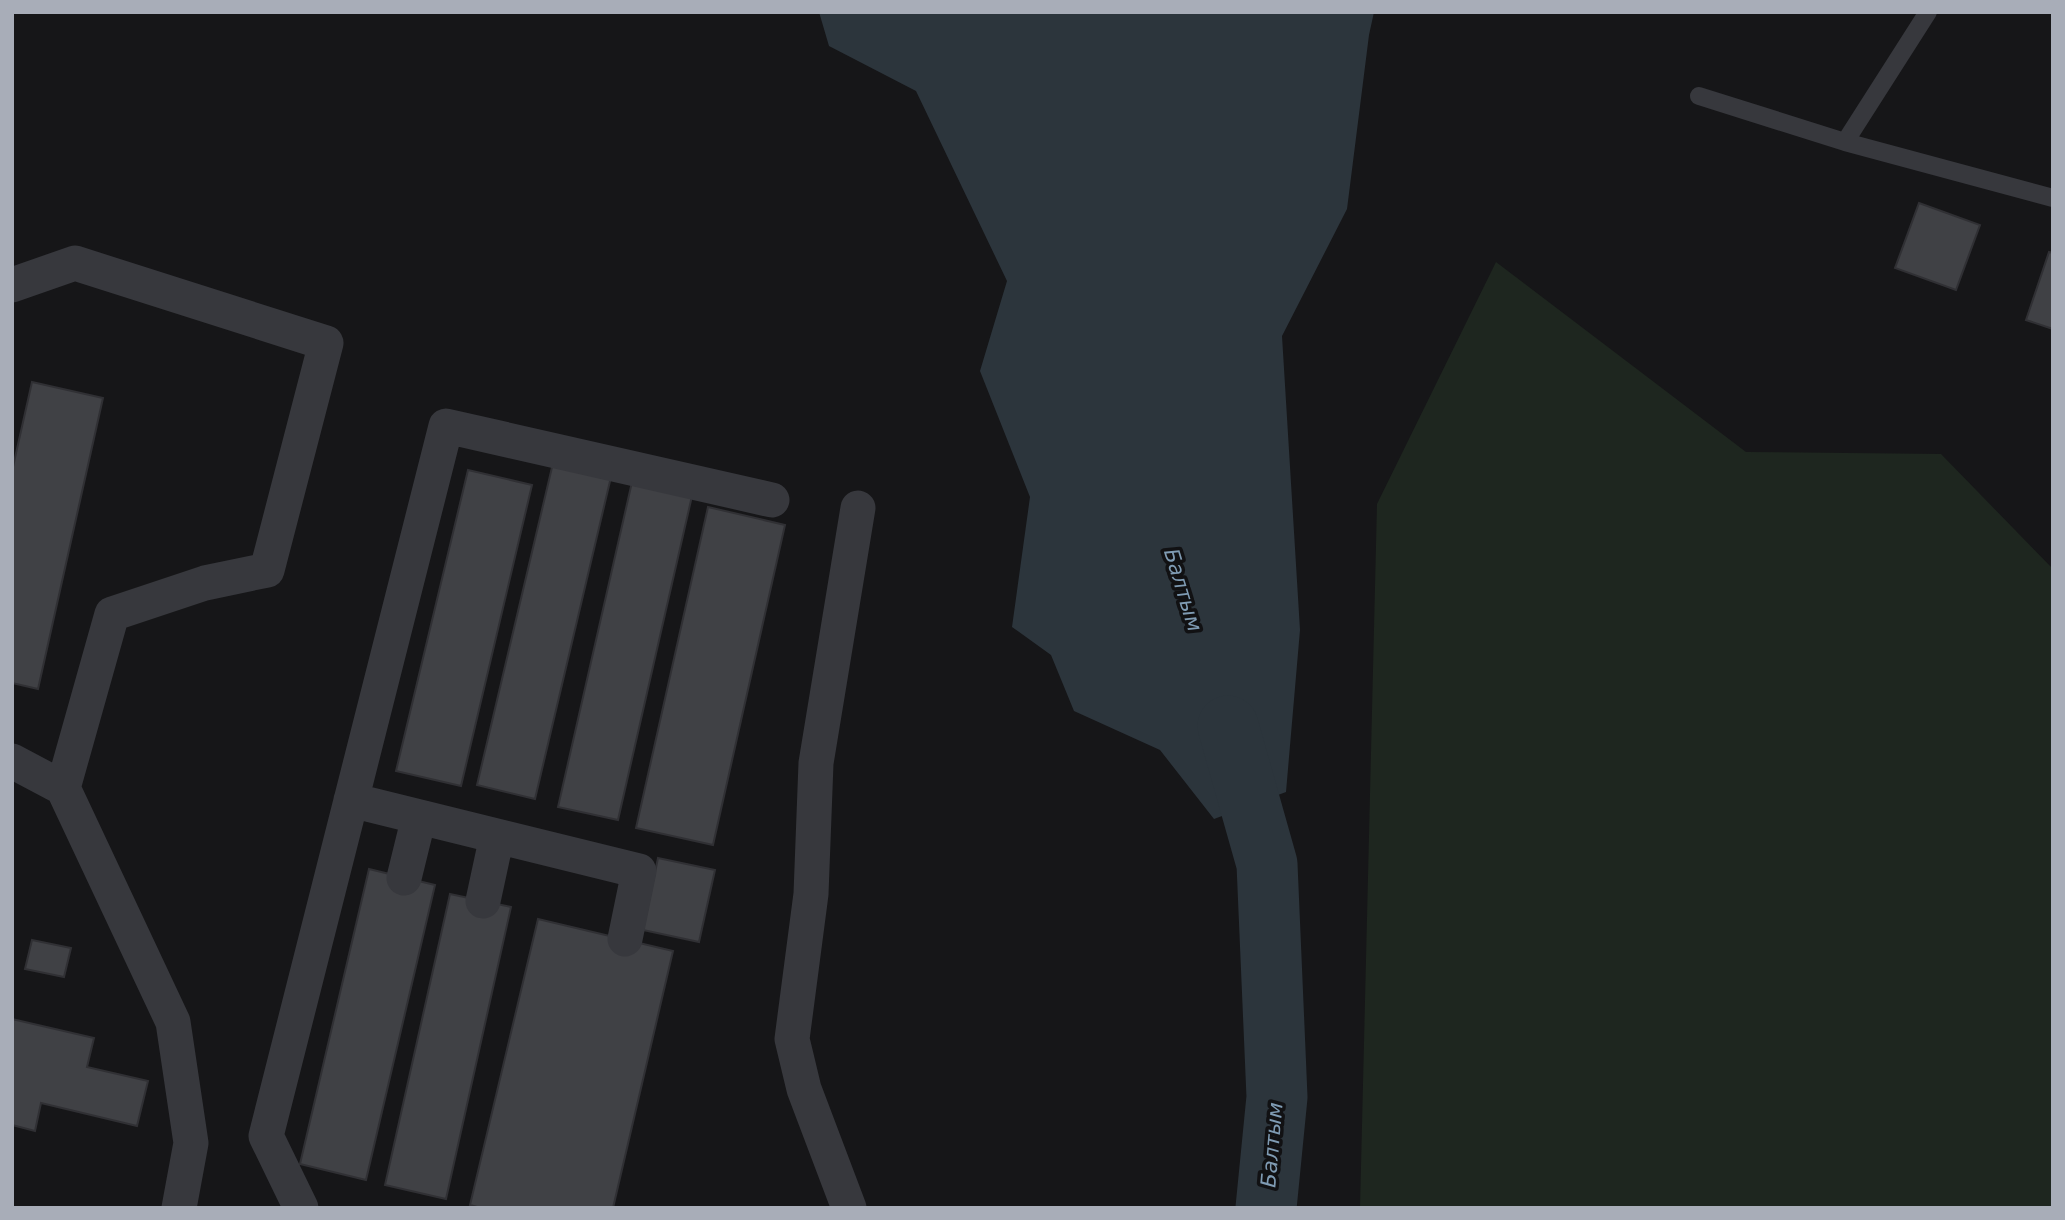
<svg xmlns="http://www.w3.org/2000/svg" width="2065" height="1220" viewBox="0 0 2065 1220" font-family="'DejaVu Sans',sans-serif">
<rect width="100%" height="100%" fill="#161618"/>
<path fill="#1e261f" d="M1496,262l250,190 195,2 112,115v639h-693l17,-704z"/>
<path fill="#2c353c" d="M819,12h555l-5,23 -22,174 -65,127 18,294 -14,162 -72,27 -54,-69 -86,-39 -23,-56 -39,-28 18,-130 -50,-126 27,-90 -91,-190 -87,-45z"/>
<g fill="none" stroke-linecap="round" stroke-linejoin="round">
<path stroke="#2c353c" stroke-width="61" d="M1228,726l39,138 10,233 -11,111"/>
</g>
<path fill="#404145" stroke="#303034" stroke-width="2" d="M1919,203l61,22 -24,65 -61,-22z
M2049,252l4,1v76l-27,-9z
M32,382l71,16 -65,291 -26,-6v-212z
M553,463l58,14 -76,322 -58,-14z
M468,470l64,15 -71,301 -65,-15z
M632,482l60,14 -74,324 -60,-13z
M708,507l77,18 -72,320 -77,-17z
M658,858l57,12 -16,72 -56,-12z
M369,869l66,16 -69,295 -66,-16z
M450,894l61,13 -65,292 -61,-14z
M538,919l135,32 -60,257h-132l-11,-3z
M32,940l39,8 -7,29 -39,-8z
M12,1019l82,19 -7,29 61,14 -11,45 -96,-23 -6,28 -23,-6z"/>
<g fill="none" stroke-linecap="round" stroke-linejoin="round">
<path stroke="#37383d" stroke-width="18" d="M1699,96l146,46 208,56
M1845,142l83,-130"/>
<path stroke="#37383d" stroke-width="35" d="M12,285l63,-22 251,80 -59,227 -62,13 -93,31 -49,174
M12,761l51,27 110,234 18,121 -12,65
M351,800l288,71 -14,68
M404,878l15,-61
M483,901l14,-65
M301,1208l-35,-72 180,-710 326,74
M849,1208l-45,-119 -12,-50 19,-145 5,-131 42,-255"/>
</g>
<g text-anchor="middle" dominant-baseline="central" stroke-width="7" stroke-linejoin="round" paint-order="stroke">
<g font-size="21" font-style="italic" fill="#7f9bb3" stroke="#111113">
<text transform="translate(1183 590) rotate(73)">Балтым</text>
<text transform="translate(1272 1145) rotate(-85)">Балтым</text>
</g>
</g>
<rect width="2065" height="1220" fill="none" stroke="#a8adb8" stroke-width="28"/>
</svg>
